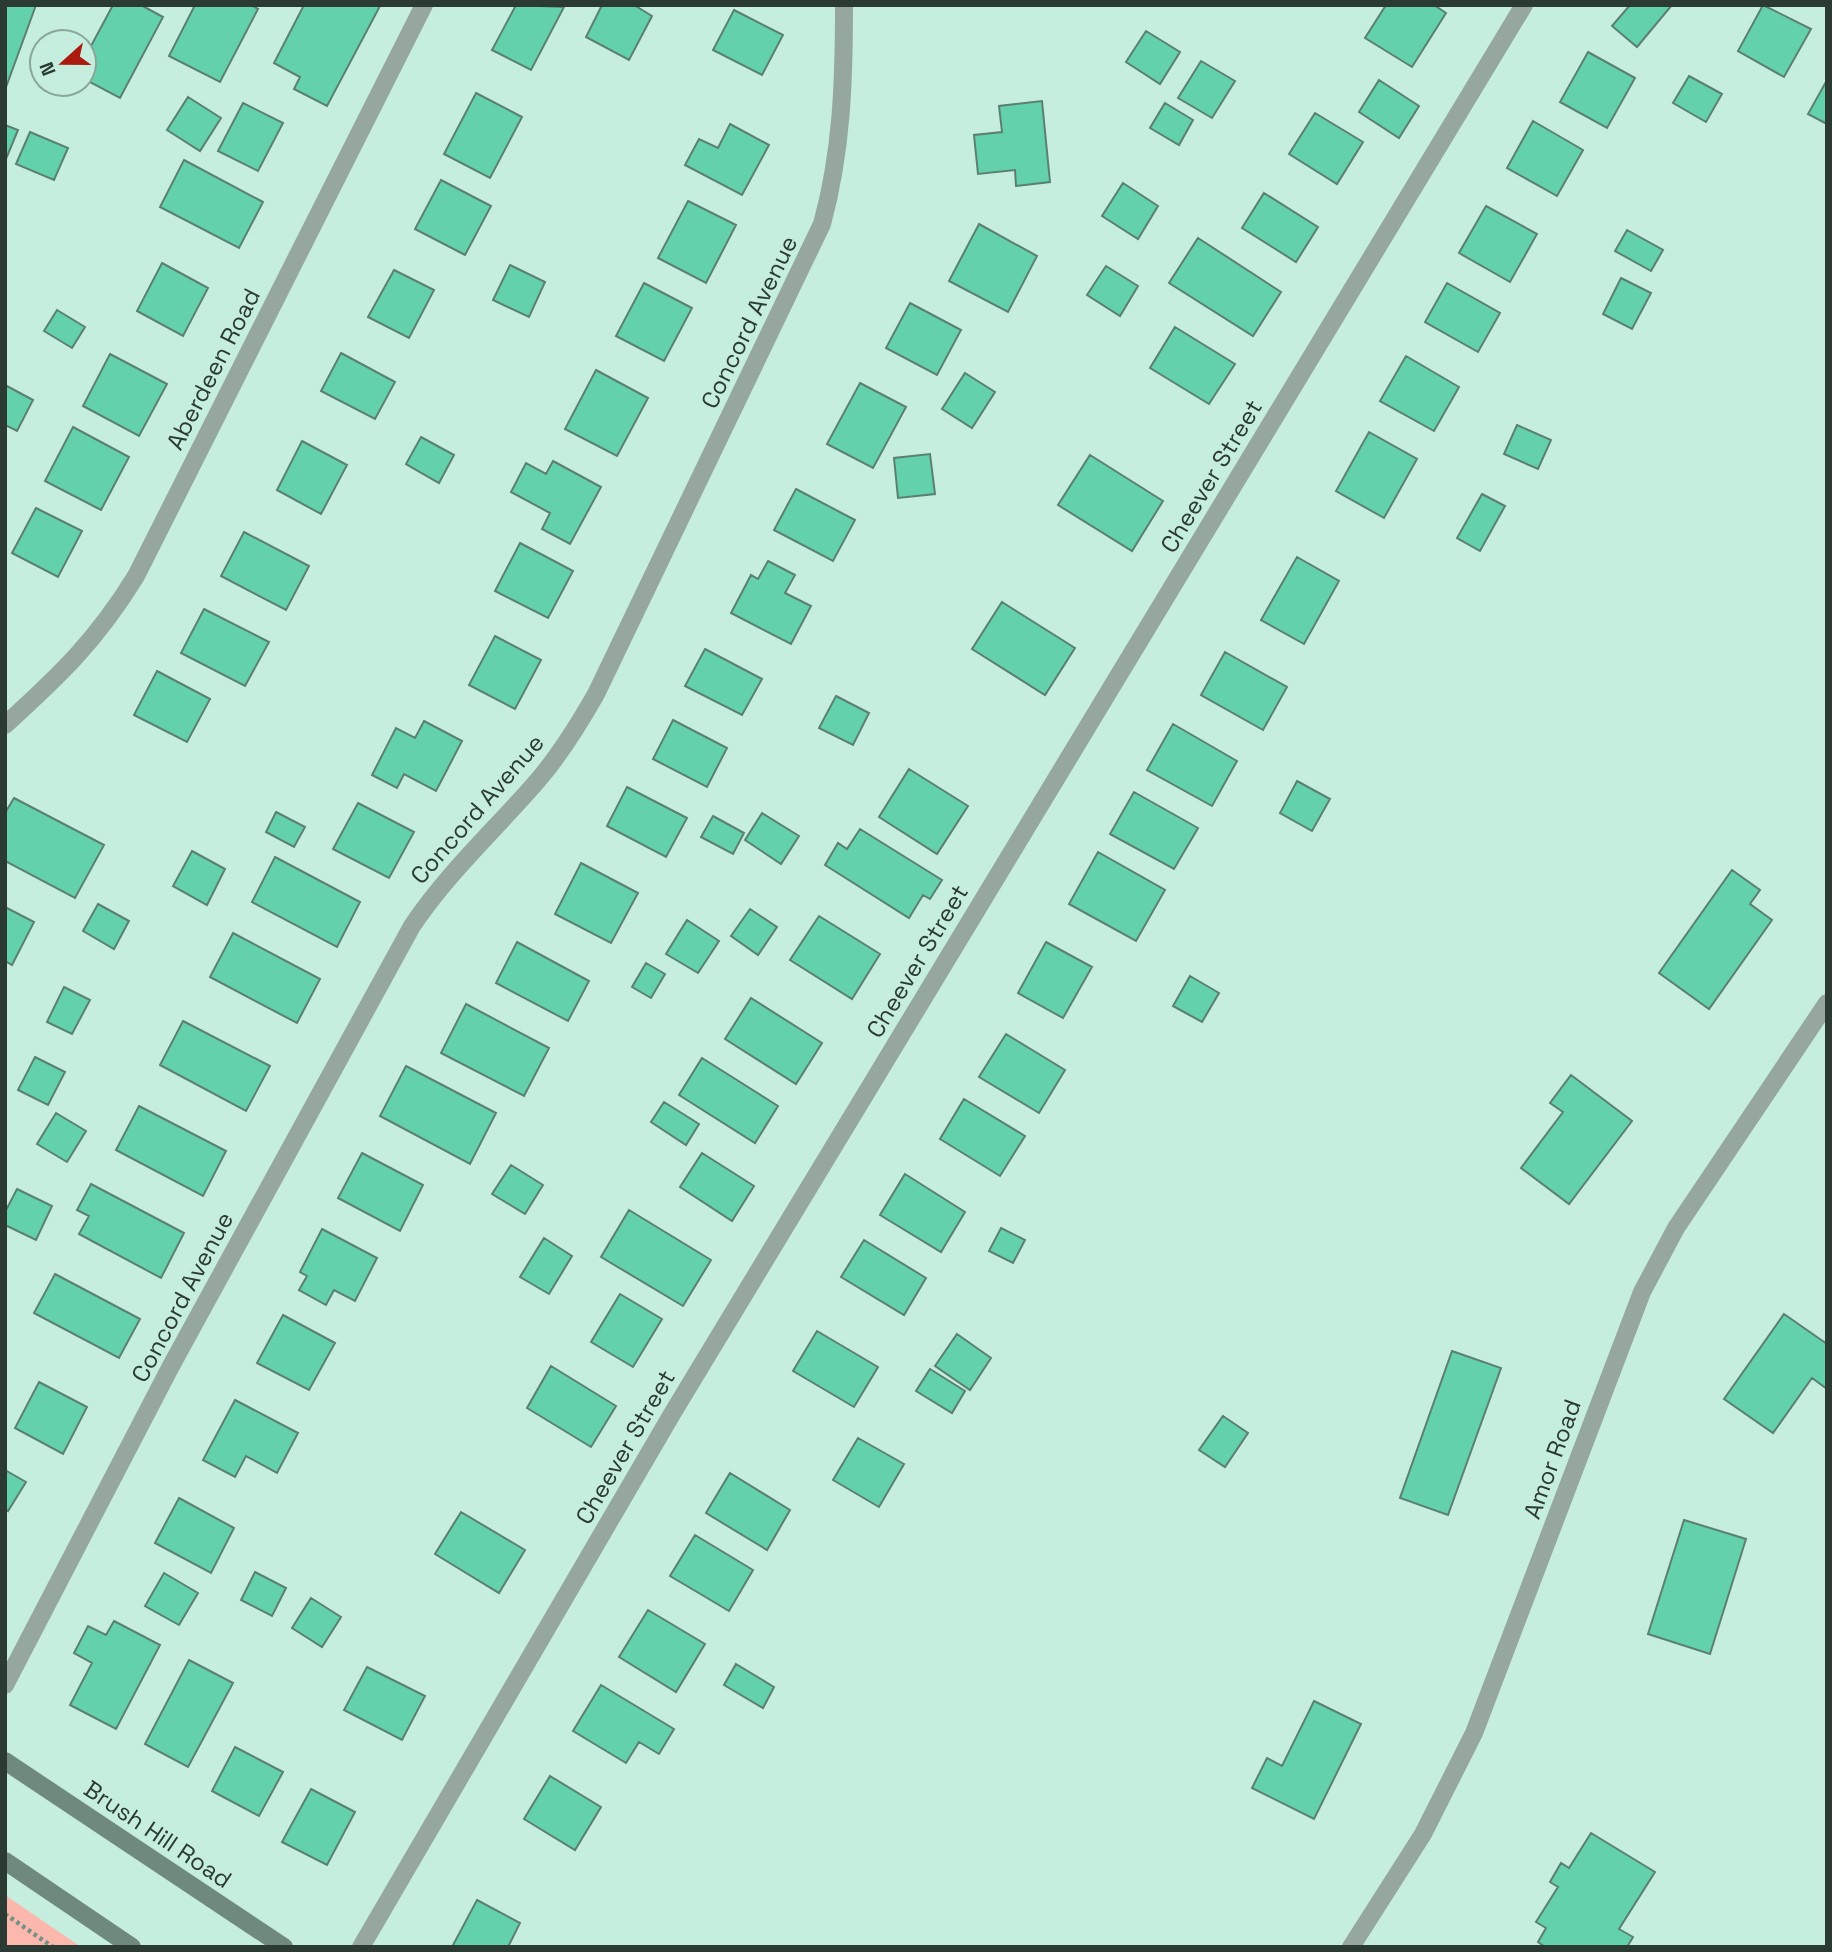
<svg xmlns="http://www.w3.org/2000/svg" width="1832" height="1952" viewBox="0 0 1832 1952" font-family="'Space Grotesk',sans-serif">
<rect width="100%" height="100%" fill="#c6eede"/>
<path fill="#fcb8ac" d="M5,1895l76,52h-76z"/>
<path fill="#62d1ac" stroke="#5b8072" stroke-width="2" d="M5,5h31l-31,85z
M113,5h28l22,12 -43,81 -36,-19v-20z
M195,5h56l7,4 -38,73 -51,-26z
M304,5l76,1 -53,100 -33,-17 6,-12 -26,-14z
M516,5l48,2 -33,63 -39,-20z
M602,5h32l18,11 -23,44 -43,-23z
M1386,5h48l12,8 -34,54 -47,-29z
M1630,5h42l-35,42 -25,-21z
M1763,5l48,24 -27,48 -46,-26z
M734,10l49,25 -21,40 -49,-25z
M1146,31l34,21 -20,32 -34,-22z
M1588,52l47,26 -28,50 -47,-26z
M1201,61l34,20 -23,37 -34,-20z
M1689,76l33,18 -16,28 -33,-19z
M1379,80l40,26 -20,32 -40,-26z
M1827,80v44l-19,-10z
M476,93l46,24 -32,61 -46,-24z
M188,97l33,21 -21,33 -33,-21z
M1042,101l8,81 -34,4 -1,-16 -37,4 -4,-39 28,-3 -3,-26z
M243,103l40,20 -25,48 -40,-20z
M1165,103l28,17 -14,25 -29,-17z
M1315,113l48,29 -26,42 -48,-30z
M1533,121l50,29 -26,46 -50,-28z
M730,124l39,21 -27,50 -57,-30 14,-26 19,9z
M5,125l13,5 -12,29h-1z
M30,132l38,16 -14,32 -38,-16z
M184,160l79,42 -24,46 -79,-41z
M441,180l50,26 -26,49 -50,-26z
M1123,183l35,23 -20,33 -36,-23z
M1264,193l54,34 -22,35 -54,-34z
M688,201l48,24 -30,58 -48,-25z
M1486,206l51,28 -27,48 -51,-29z
M979,224l58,32 -29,56 -59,-31z
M1627,230l36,20 -12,21 -36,-20z
M1198,238l83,54 -28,44 -84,-53z
M162,263l46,25 -25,48 -46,-25z
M510,265l35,17 -16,35 -36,-17z
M1106,266l32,20 -18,30 -33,-21z
M394,270l40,20 -25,48 -41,-21z
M1621,278l30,15 -19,36 -29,-15z
M644,283l48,25 -28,53 -48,-25z
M1447,283l53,30 -22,39 -53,-30z
M910,303l51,27 -24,45 -51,-27z
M57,310l28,17 -13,21 -28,-17z
M1175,327l60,37 -26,40 -59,-36z
M341,353l54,29 -20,37 -54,-28z
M110,354l57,30 -28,52 -56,-30z
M1406,356l53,31 -25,44 -54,-30z
M596,370l52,28 -31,58 -52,-27z
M965,373l30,19 -23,36 -30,-19z
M860,383l46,24 -33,61 -46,-24z
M5,385l28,15 -16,31 -12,-6z
M1517,425l34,15 -13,29 -34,-15z
M73,427l56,30 -28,53 -56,-29z
M1369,432l48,27 -33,59 -48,-27z
M421,437l33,18 -15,28 -33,-19z
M302,441l45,24 -26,49 -44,-24z
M930,454l5,40 -37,4 -4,-40z
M1090,455l73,46 -31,50 -74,-46z
M553,461l48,26 -31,57 -28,-15 8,-16 -39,-21 15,-29 20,11z
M796,489l59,31 -22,41 -59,-31z
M1482,494l23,12 -25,45 -23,-13z
M36,508l46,23 -24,46 -46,-24z
M244,532l65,34 -23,44 -65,-34z
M520,543l53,28 -25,47 -53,-27z
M1297,557l42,24 -35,63 -43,-24z
M768,561l27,14 -10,18 26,13 -20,38 -60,-31 20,-38 7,4z
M1002,602l73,46 -30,47 -73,-46z
M204,609l65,33 -24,44 -64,-33z
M495,636l46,24 -26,49 -46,-24z
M705,649l57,30 -20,36 -57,-29z
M1225,652l62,35 -24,43 -62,-35z
M157,671l53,28 -23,43 -53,-27z
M836,696l33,17 -16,32 -34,-17z
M673,720l54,28 -20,39 -54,-28z
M424,721l38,20 -26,50 -32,-17 -7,14 -25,-13 24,-47 19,10z
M1173,724l64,37 -25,45 -65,-36z
M909,769l59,37 -31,48 -58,-37z
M1297,781l33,18 -18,32 -32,-18z
M627,787l60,31 -21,39 -59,-31z
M1134,792l64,36 -24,41 -64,-35z
M14,798l90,47 -29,53 -70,-37v-48z
M358,803l56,29 -25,46 -56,-29z
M276,812l29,15 -11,20 -28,-15z
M762,813l37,23 -18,28 -36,-24z
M713,816l31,17 -11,21 -32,-17z
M860,829l82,51 -12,19 -7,-4 -14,23 -84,-53 13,-22 9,6z
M192,851l33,18 -18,36 -34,-19z
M1098,852l67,38 -29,51 -67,-37z
M275,857l85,45 -23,45 -85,-45z
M581,863l57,30 -27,50 -56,-29z
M1732,870l28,20 -10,14 22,16 -63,89 -50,-36z
M98,904l31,17 -15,28 -31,-18z
M5,907l29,15 -22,43 -7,-4z
M750,909l27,18 -19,28 -27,-19z
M819,916l61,38 -28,45 -62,-39z
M687,920l32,21 -21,32 -32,-19z
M233,933l87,46 -23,44 -87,-46z
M517,942l72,39 -21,40 -72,-38z
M1046,942l46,25 -29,51 -45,-25z
M646,963l19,11 -14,24 -19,-11z
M1190,976l29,17 -17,29 -29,-16z
M64,987l26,13 -18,34 -25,-12z
M751,998l71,45 -26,41 -71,-45z
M466,1004l83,44 -25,48 -83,-43z
M183,1021l87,45 -24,45 -86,-46z
M1006,1034l59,36 -26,43 -60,-36z
M35,1057l30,15 -17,33 -30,-15z
M702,1058l76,48 -23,37 -76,-48z
M406,1066l90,47 -26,51 -90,-48z
M1571,1075l61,46 -63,83 -48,-36 42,-56 -13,-9z
M964,1099l61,37 -25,40 -60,-37z
M664,1102l35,22 -13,21 -35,-23z
M139,1106l87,45 -23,45 -87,-46z
M56,1113l30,18 -19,31 -30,-18z
M362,1153l61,32 -23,46 -62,-33z
M702,1153l52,33 -22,35 -52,-34z
M511,1165l32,20 -18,29 -33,-20z
M905,1174l60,38 -24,40 -61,-37z
M91,1184l93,49 -23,45 -82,-44 10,-18 -12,-6z
M17,1189l35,17 -16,34 -31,-15v-13z
M629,1210l82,50 -28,46 -82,-49z
M1001,1228l24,12 -12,23 -24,-12z
M322,1229l55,29 -22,43 -21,-11 -8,15 -27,-15 8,-14 -7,-4z
M544,1238l28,18 -23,38 -29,-17z
M864,1240l62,38 -22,37 -63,-38z
M55,1274l85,45 -21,39 -85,-45z
M620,1294l42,25 -29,48 -42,-25z
M1784,1314l43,30v45l-15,-11 -39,55 -49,-34z
M283,1315l52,28 -26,47 -52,-27z
M817,1331l61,36 -24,40 -61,-36z
M957,1334l34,24 -21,32 -35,-24z
M1452,1351l49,17 -53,147 -48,-17z
M551,1366l65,40 -25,41 -64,-39z
M930,1369l35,22 -13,22 -36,-22z
M39,1382l48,25 -24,47 -48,-26z
M235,1400l63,33 -21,40 -31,-17 -11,21 -32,-17z
M1223,1416l25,17 -23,34 -26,-17z
M858,1438l46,26 -25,43 -46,-27z
M5,1470l21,12 -18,29 -3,-2z
M730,1473l60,37 -23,40 -61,-37z
M179,1498l55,30 -23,45 -56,-30z
M461,1512l64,38 -26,43 -64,-39z
M1684,1520l62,19 -36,115 -62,-20z
M695,1535l58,35 -24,41 -59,-35z
M255,1572l31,16 -14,28 -31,-16z
M164,1573l34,20 -19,32 -34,-19z
M311,1598l30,19 -19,30 -30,-19z
M648,1610l57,34 -29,48 -57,-35z
M114,1621l46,24 -44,84 -46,-24 22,-42 -18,-10 14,-27 18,9z
M189,1660l44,23 -45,84 -43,-23z
M736,1664l38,23 -11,21 -39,-23z
M367,1667l58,29 -23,44 -58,-30z
M601,1685l73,44 -15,25 -20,-12 -13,21 -53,-32z
M1314,1701l47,23 -47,95 -62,-31 15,-30 15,8z
M235,1747l48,25 -24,44 -47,-25z
M550,1776l51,31 -26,43 -51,-31z
M311,1789l44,23 -28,53 -45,-23z
M1591,1833l64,39 -36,57 14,8 -6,10h-82l-7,-5 8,-14 -10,-6 22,-35 -8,-5 11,-19 8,5z
M477,1900l43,23 -12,24h-56z"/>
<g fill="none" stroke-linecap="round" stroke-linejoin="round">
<path stroke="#759085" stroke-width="4.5" stroke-dasharray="3.5 3.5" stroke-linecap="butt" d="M5,1914l48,33"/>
<path stroke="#96a7a0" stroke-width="18" d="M5,725c55,-50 91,-84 131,-149l288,-571
M5,1685l166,-319 241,-440c38,-56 84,-97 127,-147 22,-26 40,-55 57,-85l226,-470c20,-73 22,-143 22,-219
M361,1947l311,-533 852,-1409
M1351,1947l72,-113 51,-101 168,-441 34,-64 151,-225"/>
<path stroke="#70897f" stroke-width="18" d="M5,1761l279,186
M5,1861l127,86"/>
</g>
<g text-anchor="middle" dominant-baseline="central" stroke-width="7" stroke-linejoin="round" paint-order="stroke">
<g font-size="24" fill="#2b3b34" stroke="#c6eede">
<text transform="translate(749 322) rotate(-64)">Concord Avenue</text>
<text transform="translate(213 369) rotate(-63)">Aberdeen Road</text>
<text transform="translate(1211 476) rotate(-59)">Cheever Street</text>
<text transform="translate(477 809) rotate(-49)">Concord Avenue</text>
<text transform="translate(917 961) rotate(-59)">Cheever Street</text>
<text transform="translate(182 1297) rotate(-62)">Concord Avenue</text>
<text transform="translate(625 1447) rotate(-60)">Cheever Street</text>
<text transform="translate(1552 1459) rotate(-70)">Amor Road</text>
<text transform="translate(158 1834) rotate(34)">Brush Hill Road</text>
</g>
</g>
<rect width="1832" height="1952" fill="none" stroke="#2b3b34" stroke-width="14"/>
<g transform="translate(63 63) rotate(249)"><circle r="33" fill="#c6eede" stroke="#88a69a" stroke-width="2"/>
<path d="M0-5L12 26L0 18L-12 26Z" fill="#ab1a0f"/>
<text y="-10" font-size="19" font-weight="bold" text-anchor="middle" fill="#2b3b34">N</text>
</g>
</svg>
